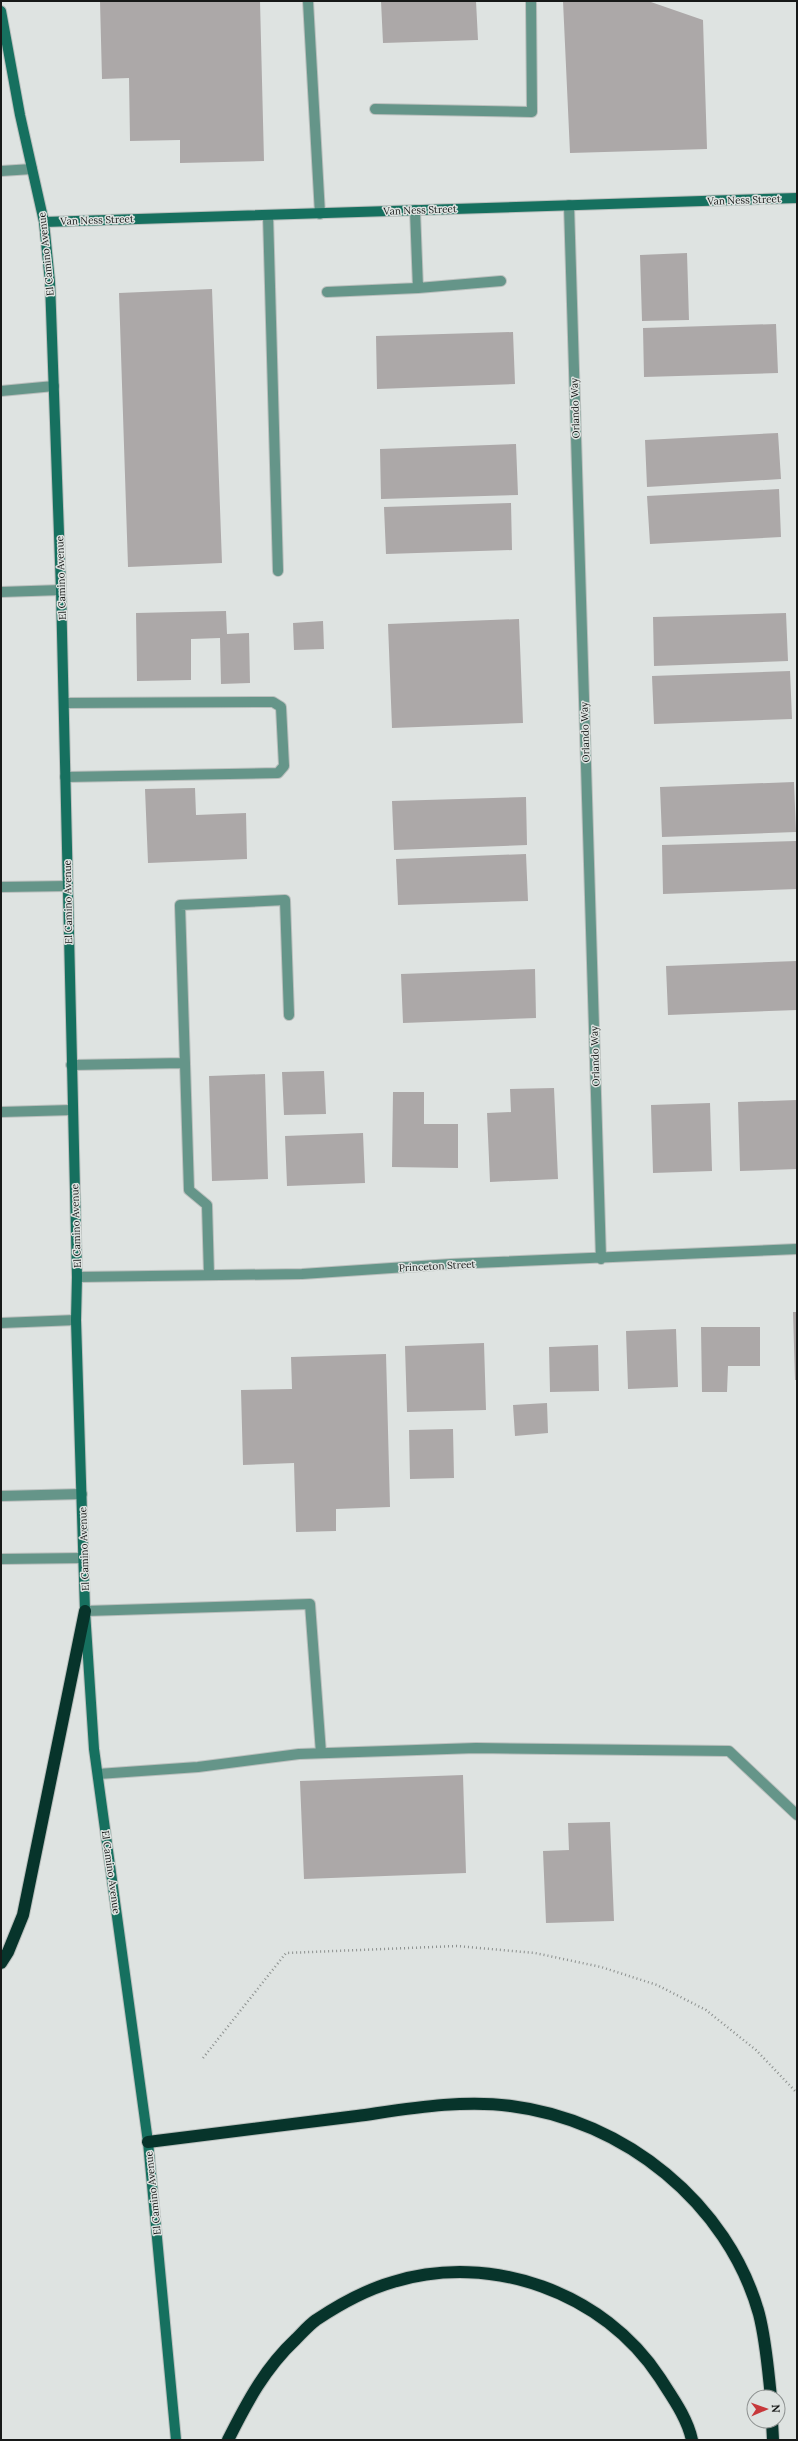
<svg xmlns="http://www.w3.org/2000/svg" width="798" height="2441" viewBox="0 0 798 2441" font-family="Lora,serif">
<rect width="100%" height="100%" fill="#dee3e1"/>
<path fill="#aca8a8" d="M100,1h160l4,160 -84,2v-23l-50,1 -1,-63 -27,1z
M381,1h95l2,39 -95,3z
M563,1h85l55,19 4,129 -137,4z
M687,253l2,67 -47,1 -2,-66z
M212,289l10,274 -94,4 -9,-274z
M776,324l2,49 -134,4 -1,-49z
M513,332l2,52 -138,5 -1,-53z
M778,433l3,46 -134,8 -2,-47z
M516,444l2,51 -137,4 -1,-50z
M779,489l2,48 -131,7 -3,-48z
M511,503l1,47 -126,4 -2,-47z
M226,611l1,23 22,-1 1,50 -29,1 -1,-46 -29,1v41l-54,1 -1,-68z
M786,613l2,48 -134,5 -1,-49z
M519,619l4,104 -131,5 -4,-104z
M323,621l1,28 -30,1 -1,-27z
M790,671l2,48 -138,5 -2,-48z
M794,782l2,50 -134,5 -2,-50z
M195,788l1,27 50,-2 1,46 -99,4 -3,-74z
M526,797l1,48 -133,5 -2,-49z
M796,841l1,48 -134,5 -1,-49z
M526,854l2,47 -130,4 -2,-46z
M797,961v49l-129,5 -2,-49z
M535,969l1,49 -133,5 -2,-49z
M324,1071l2,43 -42,1 -2,-43z
M265,1074l3,105 -56,2 -3,-105z
M554,1088l4,91 -68,3 -3,-69 24,-1 -1,-23z
M393,1092h31v32h34v44l-66,-1z
M797,1100v69l-57,2 -2,-69z
M710,1103l2,68 -59,2 -2,-68z
M363,1133l2,50 -78,3 -2,-50z
M793,1312h4v68h-2z
M701,1327h59v39h-32l-1,26h-25z
M676,1329l2,58 -50,2 -2,-58z
M484,1343l2,67 -79,2 -2,-66z
M598,1345l1,46 -49,1 -1,-45z
M386,1354l4,153 -54,2v22l-40,1 -2,-69 -51,2 -2,-75 51,-1 -1,-32z
M547,1403l1,30 -33,3 -2,-31z
M453,1429l1,49 -44,1 -1,-49z
M463,1775l3,98 -162,6 -4,-98z
M610,1822l4,99 -68,2 -3,-72 26,-1 -1,-27z"/>
<g fill="none" stroke-linecap="round" stroke-linejoin="round">
<defs>
<path id="lane" d="M308,1l12,213
M375,109l157,3 -1,-111
M1,171l31,-2
M415,210l3,78
M268,215l10,356
M327,292l91,-4 83,-7
M1,391l53,-5
M64,703l209,-1 8,5 3,59 -6,7 -213,4
M1,887l67,-1
M71,1065l113,-2
M209,1275l-2,-70 -18,-15 -9,-285 105,-5 4,115
M1,1323l75,-3
M1,1496l81,-2
M1,1559l83,-1
M85,1611l225,-7 11,149
M98,1774l100,-7 101,-13 177,-6 253,3 68,64"/>
<path id="street" d="M569,205l32,1054
M1,592l60,-2
M1,1112l71,-2
M77,1277l225,-3 149,-10 346,-15"/>
<path id="secondary" d="M1,11l19,104 24,107 6,60 11,308 16,687 -1,43 9,291 9,138 54,393 28,298
M44,222l753,-24"/>
<path id="highway" d="M1,1963l7,-11 15,-37 62,-304
M148,2142c69,-9 139,-17 209,-26 50,-7 104,-17 154,-10 113,14 217,97 248,208 7,27 9,56 12,83
M772,2421l1,19
M228,2440c19,-38 37,-72 68,-101 6,-6 13,-14 20,-19 24,-16 49,-30 77,-38 98,-30 211,10 267,96 12,19 27,39 32,62"/>
</defs>
<use href="#lane" stroke="#babfbd" stroke-width="12"/>
<use href="#street" stroke="#babfbd" stroke-width="12"/>
<use href="#secondary" stroke="#babfbd" stroke-width="12"/>
<use href="#highway" stroke="#babfbd" stroke-width="14"/>
<path stroke="#8c908e" stroke-width="2.5" stroke-dasharray="1 3" stroke-linecap="butt" d="M203,2058l83,-105 171,-7 78,7 66,14 56,18 49,25 50,40 41,43"/>
<use href="#lane" stroke="#659589" stroke-width="10"/>
<use href="#street" stroke="#659589" stroke-width="10"/>
<use href="#secondary" stroke="#16705f" stroke-width="10"/>
<use href="#highway" stroke="#07342b" stroke-width="12"/>
</g>
<g text-anchor="middle" dominant-baseline="central" stroke-width="3" stroke-linejoin="round" paint-order="stroke">
<g font-size="10" fill="#171918" stroke="#dee3e1">
<text transform="translate(744 200) rotate(-2)">Van Ness Street</text>
<text transform="translate(420 210) rotate(-2)">Van Ness Street</text>
<text transform="translate(97 220) rotate(-2)">Van Ness Street</text>
<text transform="translate(46 254) rotate(-96)">El Camino Avenue</text>
<text transform="translate(575 408) rotate(-92)">Orlando Way</text>
<text transform="translate(61 578) rotate(-92)">El Camino Avenue</text>
<text transform="translate(585 732) rotate(-92)">Orlando Way</text>
<text transform="translate(68 902) rotate(-91)">El Camino Avenue</text>
<text transform="translate(595 1056) rotate(-92)">Orlando Way</text>
<text transform="translate(76 1226) rotate(-92)">El Camino Avenue</text>
<text transform="translate(437 1266) rotate(-3)">Princeton Street</text>
<text transform="translate(84 1549) rotate(-92)">El Camino Avenue</text>
<text transform="translate(111 1872) rotate(82)">El Camino Avenue</text>
<text transform="translate(153 2193) rotate(-96)">El Camino Avenue</text>
</g>
</g>
<rect width="798" height="2441" fill="none" stroke="#171918" stroke-width="4"/>
<g transform="translate(766 2409) rotate(88)"><circle r="19" fill="#dee3e1" stroke="#8e9291"/>
<path d="M0-3L7 15L0 10L-7 15Z" fill="#c7383b"/>
<text y="-6" font-size="11" font-weight="bold" text-anchor="middle" fill="#171918">N</text>
</g>
</svg>
